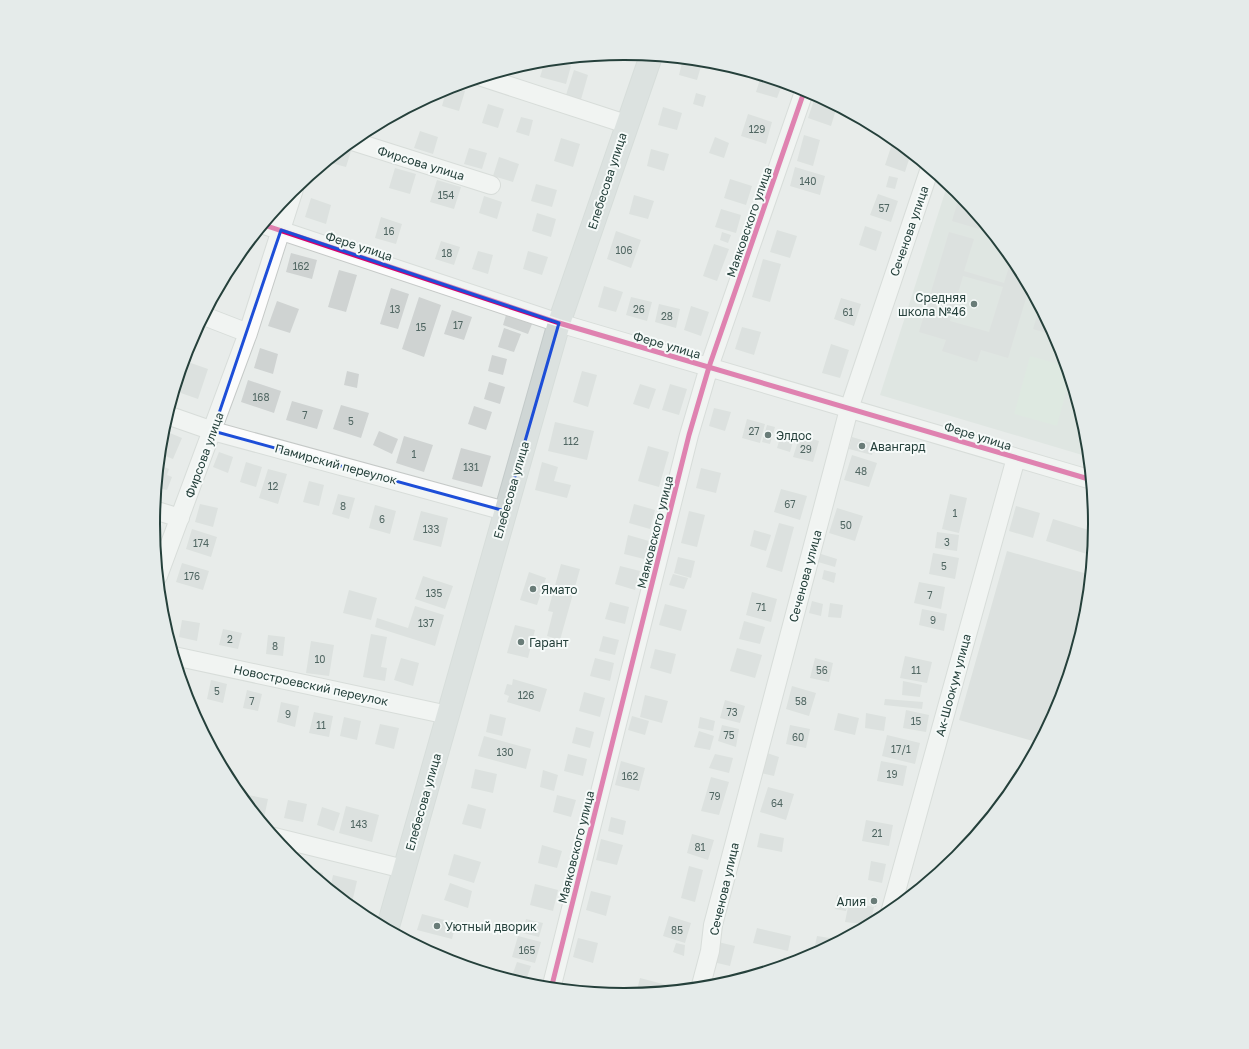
<svg xmlns="http://www.w3.org/2000/svg" width="1249" height="1049" viewBox="0 0 1249 1049" font-family="'Golos Text',sans-serif">
<rect width="100%" height="100%" fill="#e8ecea"/>
<path fill="#d6ddda" d="M948,183l10,8 59,72 43,81 27,89 2,24 -209,-62z"/>
<path fill="#d2e4d8" d="M1030,356l37,10 3,11 -13,49 -43,-12z
M1086,428l2,18 -7,-2z"/>
<path fill="#cfd3d2" fill-rule="evenodd" d="M683,59l19,4 -5,17 -18,-5z
M550,60l21,6 -5,18 -26,-7 5,-16z
M574,70l14,5 -8,28 -15,-5z
M761,76l22,6 -6,16 -21,-6z
M452,87l13,4 -6,20 -17,-5 5,-18z
M696,93l10,3 -3,11 -10,-3z
M815,97l22,9 -6,20 -23,-8z
M488,104l16,5 -6,19 -16,-5z
M663,107l19,6 -5,17 -19,-5z
M748,114l24,8 -6,22 -25,-8z
M521,117l12,3 -4,16 -13,-4z
M420,131l18,6 -5,17 -19,-6z
M804,135l16,5 -7,26 -16,-5z
M715,137l14,6 -5,15 -15,-5z
M561,138l19,6 -7,23 -19,-6z
M892,144l14,5 5,4 -6,19 -20,-7z
M343,148l8,3 -5,16 -19,-5z
M469,148l18,5 -5,16 -18,-5z
M651,149l18,5 -5,17 -17,-5z
M499,157l20,7 -6,18 -20,-6z
M795,167l30,9 -5,19 -30,-9z
M395,168l21,6 -6,20 -21,-6z
M889,176l9,2 -3,11 -9,-2z
M730,179l22,7 -6,19 -22,-7z
M437,180l24,7 -7,22 -24,-7z
M536,184l21,6 -5,17 -21,-6z
M878,194l20,7 -7,21 -21,-7z
M960,194l22,26 -3,9 -27,-8z
M634,195l20,6 -6,18 -19,-5z
M484,196l18,6 -5,17 -18,-6z
M311,198l20,7 -5,19 -21,-7z
M721,209l20,6 -5,18 -21,-6z
M537,213l19,6 -5,18 -19,-6z
M381,217l21,7 -6,20 -21,-6z
M865,226l17,6 -6,19 -17,-6z
M777,230l20,6 -7,22 -20,-6z
M616,231l25,9 -10,28 -24,-9z
M722,232l9,3 -3,8 -8,-3z
M949,232l25,7 -10,32 40,12 8,-26 17,30 -1,3 4,1 3,6 -8,-2 -19,63 -27,-8 -4,12 -35,-11 4,-11 -27,-8zM963,276l40,11 -14,45 -39,-11z
M441,241l19,6 -6,18 -19,-6z
M714,244l15,5 -12,32 -14,-5z
M478,251l15,4 -5,19 -16,-5z
M528,251l20,6 -6,18 -19,-6z
M291,253l26,7 -5,19 -26,-7z
M763,259l18,5 -11,38 -18,-5z
M339,270l18,5 -11,37 -18,-5z
M604,286l19,6 -7,20 -18,-5z
M391,288l18,6 -11,35 -18,-5z
M419,297l22,8 -17,52 -22,-8z
M631,297l21,5 -5,19 -21,-6z
M841,298l20,6 -7,22 -20,-7z
M277,301l22,8 -9,24 -22,-7z
M659,304l21,5 -4,19 -21,-6z
M691,306l18,6 -8,24 -17,-6z
M1040,306l4,9 12,21 -23,-7z
M452,310l20,7 -8,23 -20,-6z
M506,315l26,9 -4,10 -25,-9z
M742,327l19,5 -7,23 -19,-6z
M504,328l17,6 -7,18 -16,-5z
M831,344l18,6 -9,28 -18,-5z
M260,348l18,6 -5,20 -19,-6z
M492,355l15,4 -4,16 -15,-4z
M188,362l20,7 -10,30 -20,-7z
M347,371l12,3 -2,14 -13,-3z
M582,371l15,4 -9,32 -15,-5z
M248,380l33,11 -7,22 -33,-11z
M489,382l16,5 -5,17 -16,-5z
M640,384l16,5 -7,20 -16,-5z
M670,384l17,5 -8,26 -17,-5z
M292,401l31,9 -6,19 -31,-9z
M341,405l28,8 -8,25 -28,-9z
M474,406l18,6 -6,18 -18,-6z
M714,408l17,4 -6,19 -16,-5z
M747,419l18,5 -5,19 -18,-5z
M555,422l39,9 -7,29 -39,-9z
M767,425l8,2 -5,17 -8,-2z
M165,431l17,7 -9,21 -13,-5 1,-15z
M379,431l19,8 -6,15 -19,-9z
M782,431l13,4 -5,17 -13,-4z
M800,435l19,6 -6,21 -20,-5z
M404,436l29,9 -9,27 -28,-9z
M852,437l23,7 -3,11 -23,-6z
M648,446l21,6 -10,35 -21,-6z
M461,448l30,8 -9,31 -30,-8z
M219,452l14,5 -5,16 -15,-6z
M852,455l25,8 -8,24 -25,-7z
M246,462l16,5 -6,20 -16,-5z
M542,462l16,5 -4,14 17,4 -4,13 -32,-8z
M159,465l10,4 -2,6 5,2 -5,13 -5,-1 -2,6 -4,-1z
M701,468l20,5 -5,20 -20,-5z
M268,469l19,5 -9,30 -19,-6z
M309,481l15,4 -5,21 -16,-4z
M781,489l26,7 -7,24 -26,-8z
M338,494l17,4 -6,21 -17,-5z
M950,494l17,4 -8,35 -17,-4z
M200,504l18,4 -5,19 -18,-5z
M634,504l21,6 -5,19 -21,-6z
M375,505l21,6 -6,23 -21,-6z
M1016,506l24,7 -7,25 -24,-7z
M837,508l26,8 -8,25 -26,-8z
M421,511l27,7 -7,29 -28,-7z
M689,511l16,4 -8,32 -16,-4z
M1053,519l42,13 -2,24 -47,-15z
M779,523l15,4 -12,45 -16,-5z
M192,529l25,8 -6,20 -25,-8z
M754,530l17,5 -5,16 -16,-5z
M937,532l22,3 -2,16 -22,-3z
M628,535l21,6 -5,18 -20,-5z
M1007,551l84,24 -4,42 -27,88 -20,38 -81,-23z
M933,553l26,5 -4,21 -26,-5z
M821,554l16,5 -2,8 -17,-5z
M678,557l17,4 -4,17 -17,-5z
M182,563l27,8 -6,19 -27,-8z
M561,564l19,5 -20,71 -13,-4 6,-24 -5,-1z
M620,566l20,5 -5,19 -20,-6z
M824,570l12,3 -2,10 -12,-4z
M529,572l17,6 -9,27 -17,-5z
M673,574l15,4 -4,11 -15,-4z
M423,576l30,10 -8,23 -30,-10z
M919,582l26,5 -4,22 -27,-6z
M349,590l28,8 -6,22 -28,-7z
M752,592l25,7 -6,23 -25,-7z
M812,601l11,3 -2,12 -12,-3z
M610,602l19,5 -4,17 -20,-5z
M830,603l13,2 -2,13 -13,-1z
M665,604l22,6 -6,21 -22,-6z
M415,606l29,9 -9,31 -60,-19 2,-9 31,10z
M922,609l25,5 -3,17 -25,-6z
M182,620l18,3 -3,18 -18,-4z
M744,621l21,6 -5,17 -21,-5z
M515,625l20,5 -7,28 -21,-5z
M223,629l19,4 -4,16 -19,-4z
M371,634l16,3 -6,30 6,1 -2,13 -22,-4z
M268,635l17,2 -2,19 -17,-2z
M603,636l16,4 -4,15 -16,-4z
M311,641l23,4 -5,31 -23,-3z
M737,648l25,7 -7,23 -25,-7z
M655,649l21,5 -5,20 -21,-6z
M905,656l27,6 -5,21 -27,-5z
M401,658l18,5 -6,23 -19,-6z
M595,658l19,5 -4,18 -20,-5z
M815,658l18,5 -4,19 -19,-4z
M513,679l34,10 -7,23 -33,-10 2,-6 -5,-2 3,-10 5,1z
M211,680l16,4 -4,19 -16,-4z
M903,681l19,4 -2,12 -18,-2z
M792,686l24,7 -7,23 -23,-7z
M247,690l15,4 -4,17 -15,-3z
M584,692l21,6 -5,19 -21,-6z
M645,695l23,6 -6,22 -22,-6z
M885,699l38,3 -1,7 -38,-4z
M725,700l20,6 -5,17 -20,-5z
M281,702l18,4 -4,21 -18,-5z
M906,710l23,5 -3,17 -23,-4z
M314,712l19,4 -4,21 -20,-4z
M838,713l21,5 -4,17 -21,-5z
M866,713l20,4 -2,14 -19,-3z
M490,714l16,4 -4,18 -16,-4z
M632,716l17,5 -4,14 -17,-5z
M344,717l17,4 -4,19 -17,-4z
M700,717l15,4 -2,10 -15,-3z
M380,724l19,4 -5,21 -19,-5z
M722,725l17,4 -3,18 -18,-6z
M790,725l20,4 -4,19 -20,-4z
M576,727l18,5 -4,16 -18,-5z
M699,731l15,5 -4,14 -16,-3z
M887,735l33,8 -5,21 -33,-8z
M484,736l47,13 -5,20 -48,-13z
M767,753l12,4 -5,19 -13,-3z
M568,754l19,5 -4,17 -19,-5z
M715,754l18,4 -4,15 -20,-5z
M621,761l24,7 -6,23 -24,-6z
M881,761l26,5 -4,20 -26,-5z
M475,769l22,5 -4,19 -22,-5z
M543,770l15,5 -4,16 -14,-4z
M711,777l18,5 -10,33 -18,-4z
M768,787l26,7 -8,26 -26,-8z
M248,795l20,4 -4,19 -7,-1 -11,-14z
M557,795l19,5 -5,17 -18,-5z
M288,800l19,4 -4,18 -19,-4z
M468,804l18,5 -5,20 -19,-5z
M346,806l33,9 -7,27 -33,-9z
M322,807l18,6 -6,18 -17,-6z
M611,817l15,4 -3,14 -15,-4z
M866,820l27,5 -4,21 -27,-5z
M760,833l24,5 -2,14 -25,-5z
M692,834l22,6 -6,20 -21,-7z
M601,839l22,6 -6,20 -21,-5z
M542,845l20,6 -5,17 -19,-5z
M454,854l27,8 -7,21 -26,-8z
M871,861l15,3 -4,19 -14,-3z
M689,866l14,4 -8,32 -14,-4z
M307,869l16,4 -2,9 -14,-11z
M333,875l24,6 -6,26 -21,-17z
M450,883l22,8 -4,17 -24,-8z
M535,884l23,6 -5,21 -23,-6z
M591,891l20,5 -5,20 -20,-6z
M837,895l11,3 -2,13 -11,-2z
M872,895l6,2 -2,10 -6,-2z
M849,902l25,5 -4,18 -25,-3z
M422,914l34,9 -4,16 -35,-9z
M669,916l22,7 -6,20 -22,-7z
M526,919l17,4 -4,14 -16,-4z
M757,928l34,8 -3,15 -35,-8z
M518,936l23,6 -6,21 -23,-6z
M817,936l25,4 -29,16z
M578,938l20,5 -5,20 -20,-6z
M718,942l17,4 -5,20 -17,-4z
M676,943l9,2 -1,11 -11,-4z
M784,957l17,4 -20,6z
M517,962l14,4 -5,14 -14,-4z
M640,978l42,11v1l-46,4z
M722,980l9,2 -11,4z
M567,985l19,5v2l-20,-2z"/>
<g fill="none" stroke-linecap="round" stroke-linejoin="round">
<defs>
<path id="minor" d="M482,77l144,47
M352,141l139,44
M264,225l295,98 533,157
M204,316l44,17
M167,415l46,16 292,80
M154,510l26,8
M158,576l90,-243 46,-144
M174,656l274,59
M274,837l130,32
M890,913l126,-455
M551,989l138,-554 20,-68 96,-278
M700,989l10,-38 3,-26 136,-516 81,-241"/>
<path id="major" d="M387,930l172,-607 92,-267"/>
</defs>
<use href="#minor" stroke="#c5c9c7" stroke-width="20"/>
<use href="#major" stroke="#c3cac9" stroke-width="24"/>
<use href="#minor" stroke="#fcfcfc" stroke-width="18"/>
<use href="#major" stroke="#cfd6d5" stroke-width="22"/>
<defs>
<path id="cycleway" d="M264,225l295,98 533,157
M551,989l138,-554 20,-68 96,-278"/>
</defs>
<use href="#cycleway" stroke="#f6faf9" stroke-width="8"/>
<use href="#cycleway" stroke="#d6006c" stroke-width="5"/>
</g>
<path d="M0 0H1249V1049H0ZM281,230l278,93 -54,188 -292,-80z" fill="#e8ecea" fill-opacity=".55" fill-rule="evenodd"/>
<path fill="none" stroke="#1d4ed8" stroke-width="3" stroke-linejoin="round" d="M281,230l278,93 -54,188 -292,-80z"/>
<g fill="#697c78" stroke="#f6faf9" stroke-width="1.5">
<circle cx="974" cy="304" r="4"/>
<circle cx="768" cy="435" r="4"/>
<circle cx="862" cy="446" r="4"/>
<circle cx="533" cy="589" r="4"/>
<circle cx="521" cy="642" r="4"/>
<circle cx="874" cy="901" r="4"/>
<circle cx="437" cy="926" r="4"/>
</g>
<g text-anchor="middle" dominant-baseline="central" stroke-width="4" stroke-linejoin="round" paint-order="stroke">
<g font-size="10" fill="#506662">
<text x="757" y="129">129</text>
<text x="808" y="181">140</text>
<text x="446" y="195">154</text>
<text x="884" y="208">57</text>
<text x="389" y="231">16</text>
<text x="624" y="250">106</text>
<text x="447" y="253">18</text>
<text x="301" y="266">162</text>
<text x="395" y="309">13</text>
<text x="639" y="309">26</text>
<text x="848" y="312">61</text>
<text x="667" y="316">28</text>
<text x="458" y="325">17</text>
<text x="421" y="327">15</text>
<text x="261" y="397">168</text>
<text x="305" y="415">7</text>
<text x="351" y="421">5</text>
<text x="754" y="431">27</text>
<text x="571" y="441">112</text>
<text x="806" y="449">29</text>
<text x="414" y="454">1</text>
<text x="471" y="467">131</text>
<text x="861" y="471">48</text>
<text x="273" y="486">12</text>
<text x="790" y="504">67</text>
<text x="343" y="506">8</text>
<text x="955" y="513">1</text>
<text x="382" y="519">6</text>
<text x="846" y="525">50</text>
<text x="431" y="529">133</text>
<text x="947" y="542">3</text>
<text x="201" y="543">174</text>
<text x="944" y="566">5</text>
<text x="192" y="576">176</text>
<text x="434" y="593">135</text>
<text x="930" y="595">7</text>
<text x="761" y="607">71</text>
<text x="933" y="620">9</text>
<text x="426" y="623">137</text>
<text x="230" y="639">2</text>
<text x="275" y="646">8</text>
<text x="320" y="659">10</text>
<text x="822" y="670">56</text>
<text x="916" y="670">11</text>
<text x="217" y="691">5</text>
<text x="526" y="695">126</text>
<text x="252" y="701">7</text>
<text x="801" y="701">58</text>
<text x="732" y="712">73</text>
<text x="288" y="714">9</text>
<text x="916" y="721">15</text>
<text x="321" y="725">11</text>
<text x="729" y="735">75</text>
<text x="798" y="737">60</text>
<text x="901" y="749">17/1</text>
<text x="505" y="752">130</text>
<text x="892" y="774">19</text>
<text x="630" y="776">162</text>
<text x="715" y="796">79</text>
<text x="777" y="803">64</text>
<text x="359" y="824">143</text>
<text x="877" y="833">21</text>
<text x="700" y="847">81</text>
<text x="677" y="930">85</text>
<text x="527" y="950">165</text>
</g>
<g font-size="12" fill="#25403b" stroke="#f6faf9">
<text transform="translate(421 163) rotate(17)">Фирсова улица</text>
<text transform="translate(607 181) rotate(-72)">Елебесова улица</text>
<text transform="translate(749 222) rotate(-71)">Маяковского улица</text>
<text transform="translate(909 231) rotate(-71)">Сеченова улица</text>
<text transform="translate(359 246) rotate(18)">Фере улица</text>
<text transform="translate(667 345) rotate(16)">Фере улица</text>
<text transform="translate(978 436) rotate(17)">Фере улица</text>
<text transform="translate(204 455) rotate(-70)">Фирсова улица</text>
<text transform="translate(336 464) rotate(15)">Памирский переулок</text>
<text transform="translate(511 490) rotate(-74)">Елебесова улица</text>
<text transform="translate(655 532) rotate(-76)">Маяковского улица</text>
<text transform="translate(805 576) rotate(-75)">Сеченова улица</text>
<text transform="translate(311 685) rotate(12)">Новостроевский переулок</text>
<text transform="translate(953 685) rotate(-75)">Ак-Шоокум улица</text>
<text transform="translate(423 802) rotate(-74)">Елебесова улица</text>
<text transform="translate(576 847) rotate(-76)">Маяковского улица</text>
<text transform="translate(724 889) rotate(-77)">Сеченова улица</text>
</g>
<g font-size="12" fill="#25403b" stroke="#f6faf9" text-anchor="start">
<text x="966" y="297" text-anchor="end">Средняя<tspan x="966" dy="14">школа №46</tspan></text>
<text x="776" y="435">Элдос</text>
<text x="870" y="446">Авангард</text>
<text x="541" y="589">Ямато</text>
<text x="529" y="642">Гарант</text>
<text x="866" y="901" text-anchor="end">Алия</text>
<text x="445" y="926">Уютный дворик</text>
</g>
</g>
<path d="M0 0H1249V1049H0ZM160 524a464 464 0 1 1 928 0a464 464 0 1 1-928 0Z" fill="#e5ebea" fill-rule="evenodd"/>
<path fill="none" stroke="#25403b" stroke-width="2" d="M160 524a464 464 0 1 1 928 0a464 464 0 1 1-928 0Z"/>
</svg>
